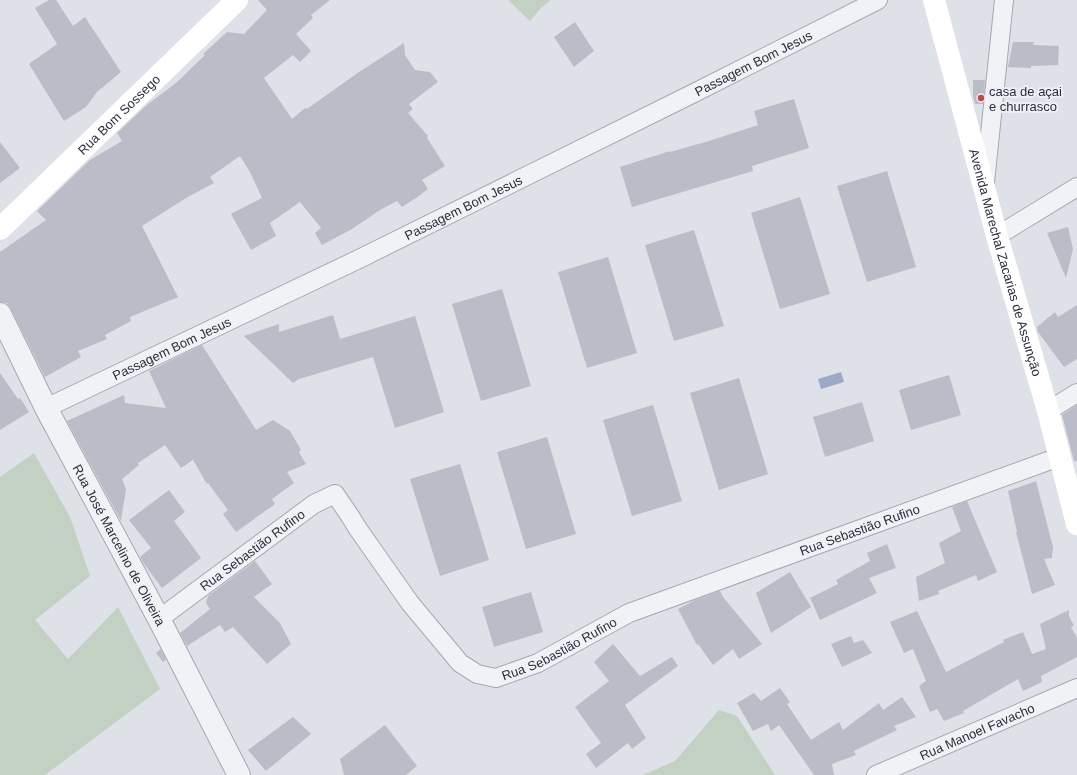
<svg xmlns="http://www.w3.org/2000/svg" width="1077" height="775" viewBox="0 0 1077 775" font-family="Helvetica,sans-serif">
<rect width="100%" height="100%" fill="#dfe1e8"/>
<path fill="#c2d1c1" d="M508,0h43l-9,7 -12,14z
M34,453l36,64 20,59 -55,44 33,39 50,-52 42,82 -115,86h-45v-298z
M719,710l18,6 38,59h-132l32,-14z"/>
<path fill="#9caac6" d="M841,372l3,10 -23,7 -3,-10z"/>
<path fill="#babcc7" d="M49,0h7l17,26 12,-9 36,55 -24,20 -11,15 -22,14 -35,-57 28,-20 -22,-36z
M258,0h72l-19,15 2,3 -17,16 15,17 -11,11 -7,-7 -29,23 28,41 13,-11 2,1 52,-37 45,-29 1,12 10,15 15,2 8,10 -29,22 4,5 -5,4 20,23 -1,2 18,28 -23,14 6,9 -12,9 -14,9 -5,-6 -17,9 -28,19 -30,16 -7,-12 6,-5 -21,-26 -30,21 6,13 -25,14 -20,-36 31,-16 -12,-26 -10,-16 -30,21 4,6 -28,15 -44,28 36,71 -48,20 1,4 -26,14 2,4 -29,12 3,6 -36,20 -34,-68 -4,-6 -7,-1v-50l46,-32 -9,-9 53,-51 32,-19 -5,-8 31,-29 28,-21 29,-28 -2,-1 24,-22 17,2 23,-24z
M575,22l19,29 -20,16 -20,-30z
M1013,42h21l-1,3 26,1 -1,19 -27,1v2l-23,-1z
M973,80h12l-2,24h-8l-2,-8z
M794,99l15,49 -57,18 1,5 -121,36 -12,-40 50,-16v1l39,-11 49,-16 -4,-14z
M0,142l20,26 -20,15z
M887,171l29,96 -49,15 -30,-96z
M800,197l30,97 -50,15 -29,-96z
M1068,227l5,22 -7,29 -19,-45z
M694,230l30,96 -50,15 -29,-96z
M608,257l29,96 -50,15 -29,-96z
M502,289l29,97 -50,15 -29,-97z
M1077,305v54l-13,8 -26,-35 -1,-5 18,-15 3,5z
M333,315l7,24 75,-23 29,96 -49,16 -22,-71 -74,22 -6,4 -49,-47 35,-12v8z
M202,345l54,85 17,-10 17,11 11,19 -2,2 7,12 -19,8 7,11 -22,16 3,5 -39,28 -13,-18 5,-4 -20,-27 -1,1 -14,-24 -12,8 -16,-23 -27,18 1,2 -17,14 4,10 -5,32 -54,-100 57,-26 1,8 41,5 -17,-37z
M0,373l18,26 2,-1 9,14 -29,18z
M949,375l12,40 -50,15 -12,-40z
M739,378l29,96 -49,16 -29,-97z
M862,402l12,39 -49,16 -12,-40z
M653,405l29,96 -50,15 -29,-96z
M1077,405v56h-3l-12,-46z
M547,437l29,97 -50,15 -29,-97z
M460,464l29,96 -49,16 -30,-97z
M1036,481l17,66 -1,11 -8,1 11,26 -23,9 -16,-62h1l-9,-41z
M169,490l16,22 -11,9 27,37 -39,30 -18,-24 -4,-7 11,-9 -22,-28z
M967,501l30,71 -19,9 -2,-6 -38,16 1,3 -20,7 -3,-24 29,-14 -6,-20 22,-12 -9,-24z
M887,544l9,24 -27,10 8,15 -57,27 -10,-22 28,-14 -2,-4 34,-19 -3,-8z
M255,561l17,23 -18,13 26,26 11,21 -24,20 -34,-37 -8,5 -5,-7 -33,21 -7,-13 30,-24 -4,-6 2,-7z
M790,572l21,35 -40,26 -15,-40z
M720,591l3,6 39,47 -23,15 -6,-10 -20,16 -15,-21 -1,1 -19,-36 17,-9z
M531,592l12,40 -49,15 -12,-40z
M1069,610v6l5,10 -3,1 6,11v19l-36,19 1,6 -19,9 -5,-12 -55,32 1,2 -20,8 -7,-12 -7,3 -11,-26 7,-5 -13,-32 -9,4 -14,-31 27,-11 29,61 58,-30 -1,-2 20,-8 9,22 14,-5 -6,-25z
M851,636l3,7 9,-3 9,13 -30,14 -11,-23z
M613,644l27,32 32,-19 6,9 -53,39 21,33 -14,11 -4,-6 -32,25 -10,-14 15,-11 -26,-36 34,-26 -15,-19z
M161,649l5,11 -3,2 -7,-9z
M780,688l10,14 -3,2 24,36 28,-18 4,8 36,-27 4,7 19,-13 14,20 -22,9 3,4 -43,21 2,4 -24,9 2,11h-20l-35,-50 -8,6 -3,-7 -15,7 -16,-28 17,-10 7,8z
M293,717l18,17 -45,37 -18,-21z
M385,725l32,41 -11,9h-62l-4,-16z"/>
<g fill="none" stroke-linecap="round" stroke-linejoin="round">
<defs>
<g id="minor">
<path d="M985,182l19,-182"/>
<path d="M997,236l80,-49"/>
<path id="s1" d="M46,408l315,-150 331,-164 186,-94"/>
<path d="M1048,411l29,-18"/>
<path id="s2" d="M159,619l155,-115 21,-10 15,22 8,13 52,74 50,60 17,11 19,4 42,-15 91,-50 430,-156"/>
<path id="s3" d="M876,775l201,-87"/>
</g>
<g id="tertiary">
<path id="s4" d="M0,314l46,94 113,211 80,156"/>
</g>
</defs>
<use href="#minor" stroke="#a5a7b2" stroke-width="20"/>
<use href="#tertiary" stroke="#a5a7b2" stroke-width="24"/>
<use href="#minor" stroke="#f1f2f6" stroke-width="18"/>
<use href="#tertiary" stroke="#f1f2f6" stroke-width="22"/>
<g stroke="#fff" stroke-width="22">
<path id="s5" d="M934,0l63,236 51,175 29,113"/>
<path id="s6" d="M0,229l237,-229"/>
</g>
</g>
<circle fill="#c74a49" stroke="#eef0f5" stroke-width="1.5" cx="981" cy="98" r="4"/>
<g text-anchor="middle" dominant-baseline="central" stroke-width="4" stroke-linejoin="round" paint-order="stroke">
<g font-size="13" fill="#292d3e" stroke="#eef0f5">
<text stroke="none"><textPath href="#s1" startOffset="787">Passagem Bom Jesus</textPath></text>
<text stroke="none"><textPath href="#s6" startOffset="165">Rua Bom Sossego</textPath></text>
<text stroke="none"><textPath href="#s1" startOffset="463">Passagem Bom Jesus</textPath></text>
<text stroke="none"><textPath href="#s5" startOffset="272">Avenida Marechal Zacarias de Assunção</textPath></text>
<text stroke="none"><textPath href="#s1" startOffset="139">Passagem Bom Jesus</textPath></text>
<text stroke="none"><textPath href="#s2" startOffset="860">Rua Sebastião Rufino</textPath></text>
<text stroke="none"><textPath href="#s4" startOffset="260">Rua José Marcelino de Oliveira</textPath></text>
<text stroke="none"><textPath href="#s2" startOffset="116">Rua Sebastião Rufino</textPath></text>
<text stroke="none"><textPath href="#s2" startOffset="536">Rua Sebastião Rufino</textPath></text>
<text stroke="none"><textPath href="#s3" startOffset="110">Rua Manoel Favacho</textPath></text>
</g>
<g font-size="13" fill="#292d3e" stroke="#eef0f5" text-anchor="start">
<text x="989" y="91">casa de açai<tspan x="989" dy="15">e churrasco</tspan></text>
</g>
</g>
</svg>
